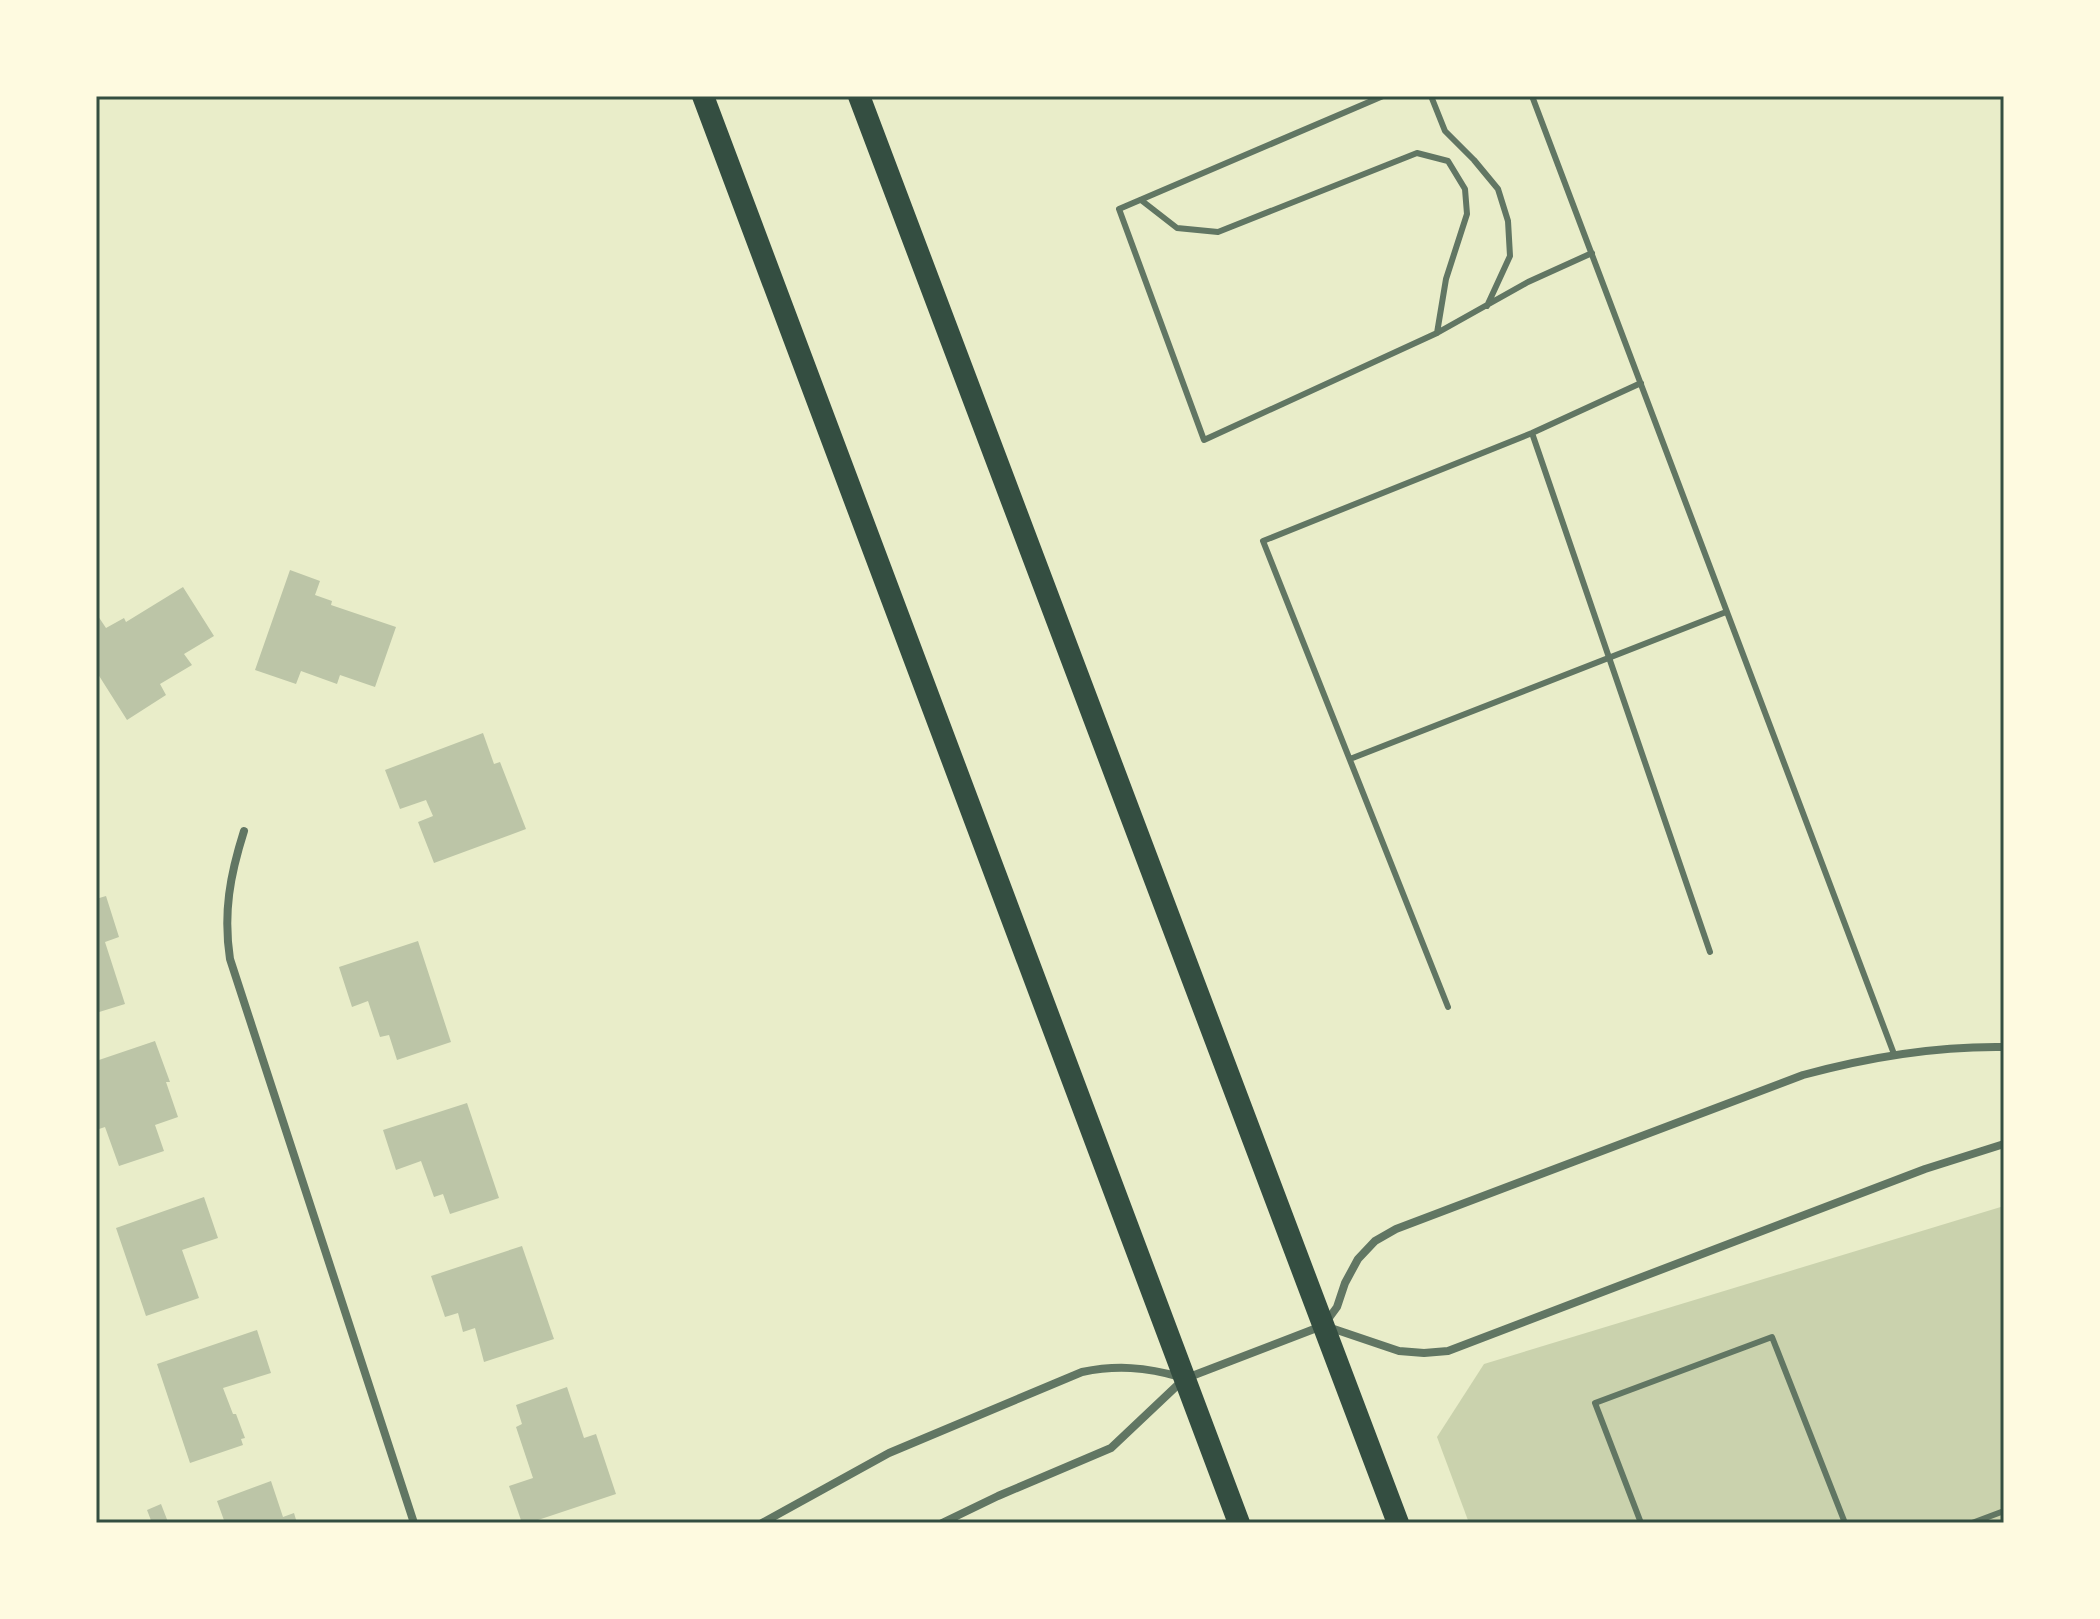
<svg xmlns="http://www.w3.org/2000/svg" width="2100" height="1619" viewBox="0 0 2100 1619" font-family="Montserrat,sans-serif">
<rect width="100%" height="100%" fill="#e9edc9"/>
<path fill="#cad2ad" d="M2004,1206v317h-535l-32,-86 47,-73z"/>
<path fill="#bcc5a7" d="M290,570l30,11 -5,14 17,6 -1,4 65,22 -21,60 -35,-12 -3,9 -36,-13 -5,13 -41,-14z
M183,587l31,49 -30,18 8,11 -32,19 6,11 -39,25 -31,-49v-53l2,-2 8,12 18,-10 2,4z
M483,733l11,31 6,-2 26,67 -92,34 -16,-41 15,-6 -7,-16 -26,9 -15,-39z
M106,896l13,41 -14,5 20,62 -29,9v-114z
M418,941l33,101 -54,18 -8,-25 -9,2 -12,-36 -16,6 -13,-40z
M155,1041l15,41h-4l12,35 -23,8 9,26 -45,15 -14,-39 -9,3v-69z
M467,1103l32,95 -49,16 -7,-20 -9,3 -13,-36 -25,9 -13,-40z
M204,1197l14,41 -36,12 17,48 -53,18 -30,-88z
M522,1246l32,93 -70,23 -9,-34 -12,4 -5,-19 -13,4 -14,-41z
M257,1330l14,43 -48,15 10,26h3l9,24 -4,1 2,6 -53,18 -33,-99z
M567,1387l17,51 12,-4 20,60 -87,29h-7l-13,-37 24,-8 -17,-51 6,-3 -6,-19z
M271,1481l12,36 11,-4 3,10h-72l-8,-22z
M161,1504l7,18 -16,1 -5,-13z"/>
<g fill="none" stroke-linecap="round" stroke-linejoin="round">
<path stroke="#617663" stroke-width="6" d="M1383,96l-264,113 85,231 233,-107 91,-51 64,-29
M1431,96l14,35 29,29 24,29 10,32 2,35 -23,50
M1532,96l362,958
M1141,200l36,28 41,4 199,-79 31,8 17,28 2,25 -21,65 -9,54
M1532,433l178,519
M1350,759l376,-147
M1448,1007l-185,-466 269,-108 109,-50
M1641,1523l-46,-120 177,-66 73,186
M1972,1523l32,-12"/>
<path stroke="#617663" stroke-width="8" d="M244,831c-14,44 -21,82 -14,128l184,564
M1326,1322l11,-15 8,-24 13,-24 17,-18 21,-12 407,-154c66,-18 132,-29 201,-28
M1328,1327l71,24 25,2 24,-2 477,-182 79,-25
M762,1523l127,-70 193,-81c34,-7 64,-5 98,5
M942,1523l56,-27 113,-48 73,-69 138,-53"/>
<path stroke="#344e41" stroke-width="22" d="M703,96l536,1427
M859,96l539,1427"/>
</g>
<rect width="2100" height="1619" fill="none" stroke="#fefae0" stroke-width="196"/>
<rect x="98" y="98" width="1904" height="1423" fill="none" stroke="#344e41" stroke-width="3"/>
</svg>
